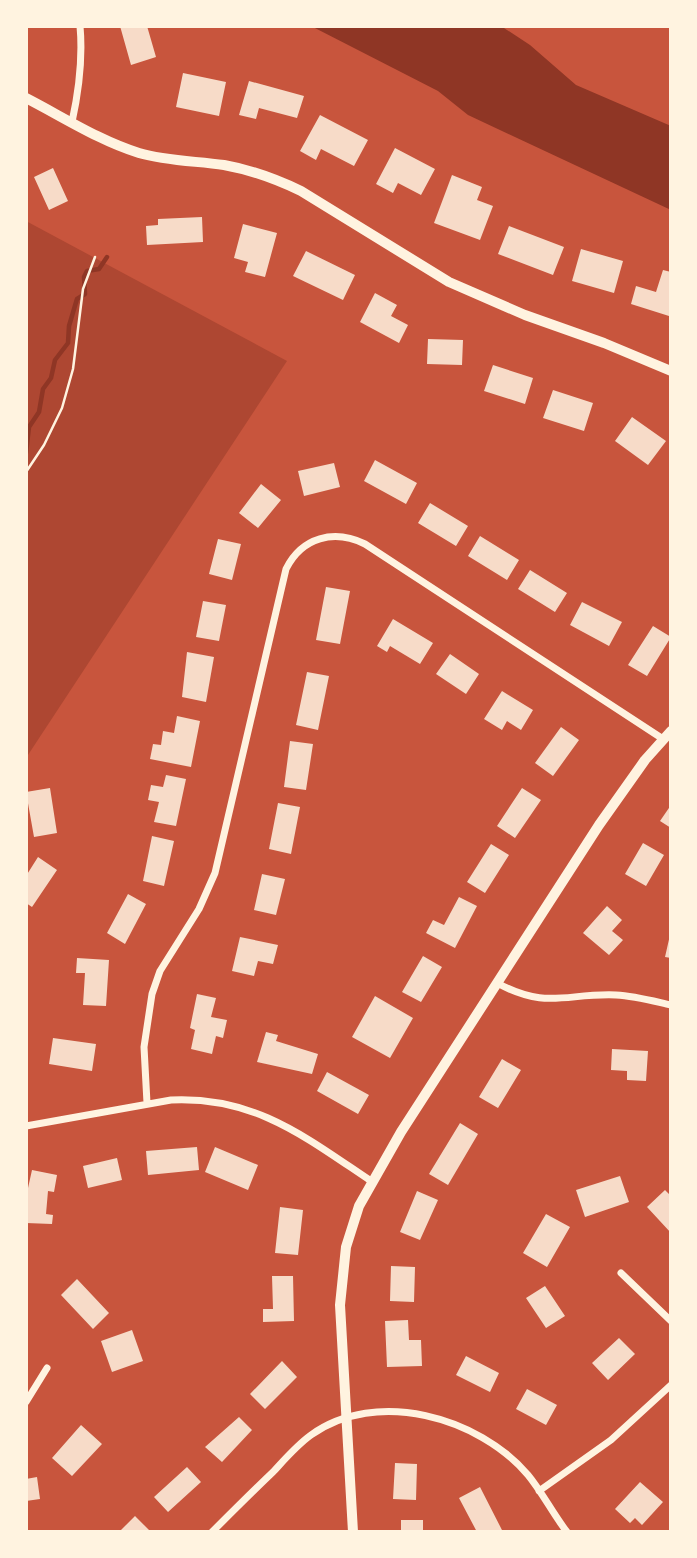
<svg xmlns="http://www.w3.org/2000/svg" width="697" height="1558" viewBox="0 0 697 1558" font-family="'Nunito Sans',sans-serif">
<rect width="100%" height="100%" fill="#c8553d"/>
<path fill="#ae4732" d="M26,221l261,140 -261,397z"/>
<path fill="#8f3625" d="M311,26h190l29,19 46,40 95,41v84l-203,-95 -30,-24z"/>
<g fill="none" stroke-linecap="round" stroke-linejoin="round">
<path stroke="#8f3625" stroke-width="4.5" d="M26,453l3,-26 10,-15 4,-23 8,-11 4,-18 13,-17 1,-17 8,-27 8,-5 -1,-17 3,-6 12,-2 8,-12"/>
</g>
<path fill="#f7dbc8" d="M120,26h27l9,31 -25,8z
M183,73l43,9 -7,34 -43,-9z
M249,81l55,15 -7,22 -38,-10 -3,11 -17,-4z
M320,115l48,25 -14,26 -33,-17 -5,11 -16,-9z
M395,148l40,21 -14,26 -23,-12 -5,10 -17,-9z
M53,168l15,33 -19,9 -15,-33z
M452,175l30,12 -5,13 16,6 -13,34 -46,-17z
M202,217l1,25 -56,3 -1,-19 12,-1v-6z
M243,224l34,9 -12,44 -20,-5 3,-10 -14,-4z
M509,226l55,21 -11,28 -55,-21z
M581,249l42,12 -9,32 -42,-12z
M306,251l49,24 -12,25 -50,-24z
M663,270l8,2 -2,44 -38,-12 5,-18 20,6z
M375,293l22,12 -6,11 17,9 -9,18 -39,-21z
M428,339l35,1 -1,25 -35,-1z
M493,365l40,13 -8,26 -41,-13z
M553,390l40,13 -9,28 -41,-13z
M632,417l34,24 -18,24 -33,-24z
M375,460l42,23 -11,21 -42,-23z
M334,463l6,24 -36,9 -6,-25z
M261,484l20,16 -23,28 -19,-15z
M430,503l38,23 -12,20 -38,-23z
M480,536l39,24 -12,20 -39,-24z
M218,539l23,5 -9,36 -23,-6z
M530,570l37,23 -12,19 -37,-23z
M326,587l24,4 -10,53 -24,-4z
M203,601l23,4 -7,36 -23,-4z
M582,602l40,20 -13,24 -39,-21z
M393,619l40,24 -13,21 -30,-18 -3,6 -10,-6z
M653,626l18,11 -24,39 -19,-11z
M187,652l27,5 -8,45 -24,-5z
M450,654l29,20 -13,20 -30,-20z
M307,672l22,4 -11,54 -22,-5z
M502,691l31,19 -12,20 -14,-9 -5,9 -18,-11z
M177,716l23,5 -9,46 -41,-8 3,-15 8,1 2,-14 11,2z
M561,727l18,13 -26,36 -18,-13z
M290,741l23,3 -7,46 -22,-3z
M166,775l20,4 -10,47 -22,-4 5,-20 -11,-2 3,-15 12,2z
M50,788l7,45 -23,4 -8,-45z
M522,788l19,12 -26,38 -18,-12z
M278,803l22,4 -9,47 -22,-5z
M671,805v23l-11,-7z
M152,836l22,5 -10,45 -21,-5z
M643,843l21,12 -18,31 -21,-12z
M491,844l18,11 -24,38 -18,-11z
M38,857l19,13 -25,37 -6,-4v-27z
M262,874l23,5 -9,36 -22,-5z
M128,894l18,10 -21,40 -18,-11z
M459,897l18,9 -22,42 -29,-15 7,-13 11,5z
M607,906l15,14 -10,11 11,9 -14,15 -26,-22z
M670,935h1v23l-6,-1z
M240,937l38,8 -5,19 -15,-3 -4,15 -22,-5z
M423,956l19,11 -21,35 -19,-10z
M77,958l32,2 -3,46 -23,-1 2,-32h-9z
M197,994l19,4 -5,19 16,3 -4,18 -7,-2 -4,18 -21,-5 4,-19 -5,-2z
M375,996l38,22 -23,40 -38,-21z
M266,1032l12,3 -2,6 42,13 -6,20 -55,-12z
M53,1038l43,6 -4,27 -43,-7z
M612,1049l36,2 -2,30 -19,-1v-9l-16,-1z
M502,1059l19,11 -23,38 -19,-11z
M327,1072l42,23 -11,19 -41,-23z
M460,1123l18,11 -30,51 -19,-11z
M197,1147l2,23 -51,5 -2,-24z
M215,1147l43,18 -10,25 -43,-18z
M117,1158l5,22 -34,8 -5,-22z
M32,1170l25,5 -3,17 -6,-1 -2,23 7,1 -1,9 -26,-1v-26z
M620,1176l9,26 -44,15 -9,-27z
M665,1190l6,6v37l-24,-26z
M417,1191l21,9 -18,40 -20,-8z
M280,1207l23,3 -5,45 -23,-2z
M546,1214l24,13 -23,40 -24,-14z
M391,1266l24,1 -1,35 -24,-1z
M272,1276h21l1,45 -31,1v-13h10z
M77,1279l32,34 -16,16 -32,-34z
M545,1286l20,30 -19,12 -20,-30z
M408,1320l1,20h12l1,26 -35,1 -2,-46z
M132,1330l11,31 -31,11 -11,-31z
M619,1338l16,16 -27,26 -16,-17z
M466,1356l33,17 -9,19 -34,-17z
M282,1361l15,16 -32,32 -15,-15z
M527,1389l30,16 -11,20 -30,-16z
M239,1417l13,13 -30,32 -17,-15z
M81,1425l21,19 -30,32 -20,-18z
M395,1463l22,1 -1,36 -23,-1z
M187,1467l14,15 -33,30 -14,-15z
M37,1477l3,22 -14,2v-22z
M640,1482l23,20 -21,23 -7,-7 -5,5 -15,-14z
M480,1487l23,45h-26l-18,-34z
M135,1516l16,16h-32z
M401,1520h22v12h-22z"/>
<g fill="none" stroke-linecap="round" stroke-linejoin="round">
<path stroke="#fff3e0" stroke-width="2.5" d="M26,472l18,-27 18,-37 11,-39 10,-80 12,-32"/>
<path stroke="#fff3e0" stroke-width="7" d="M72,122c7,-32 11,-63 8,-96
M497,983c50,27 68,10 119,12 19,1 37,6 55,10
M147,1103l-3,-56 8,-53 8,-23 39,-62 16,-36 71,-304c16,-32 48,-40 79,-25l298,195
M26,1126l145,-26c84,-4 134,37 200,81
M621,1273l50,48
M26,1402l21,-34
M539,1491l72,-51 60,-55
M212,1532c20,-20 40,-40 61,-60 12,-13 24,-27 38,-37 65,-47 168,-18 217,40 14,17 25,39 39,57"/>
<path stroke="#fff3e0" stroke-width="10" d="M26,98c37,19 74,43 113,55 27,8 57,8 85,12 28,5 52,14 77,26l148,91 76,33 79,28 67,28
M353,1532l-13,-227 6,-58 13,-41 42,-74 198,-307 46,-65 26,-29"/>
</g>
<rect width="697" height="1558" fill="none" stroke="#fff3e0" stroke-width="56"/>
</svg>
